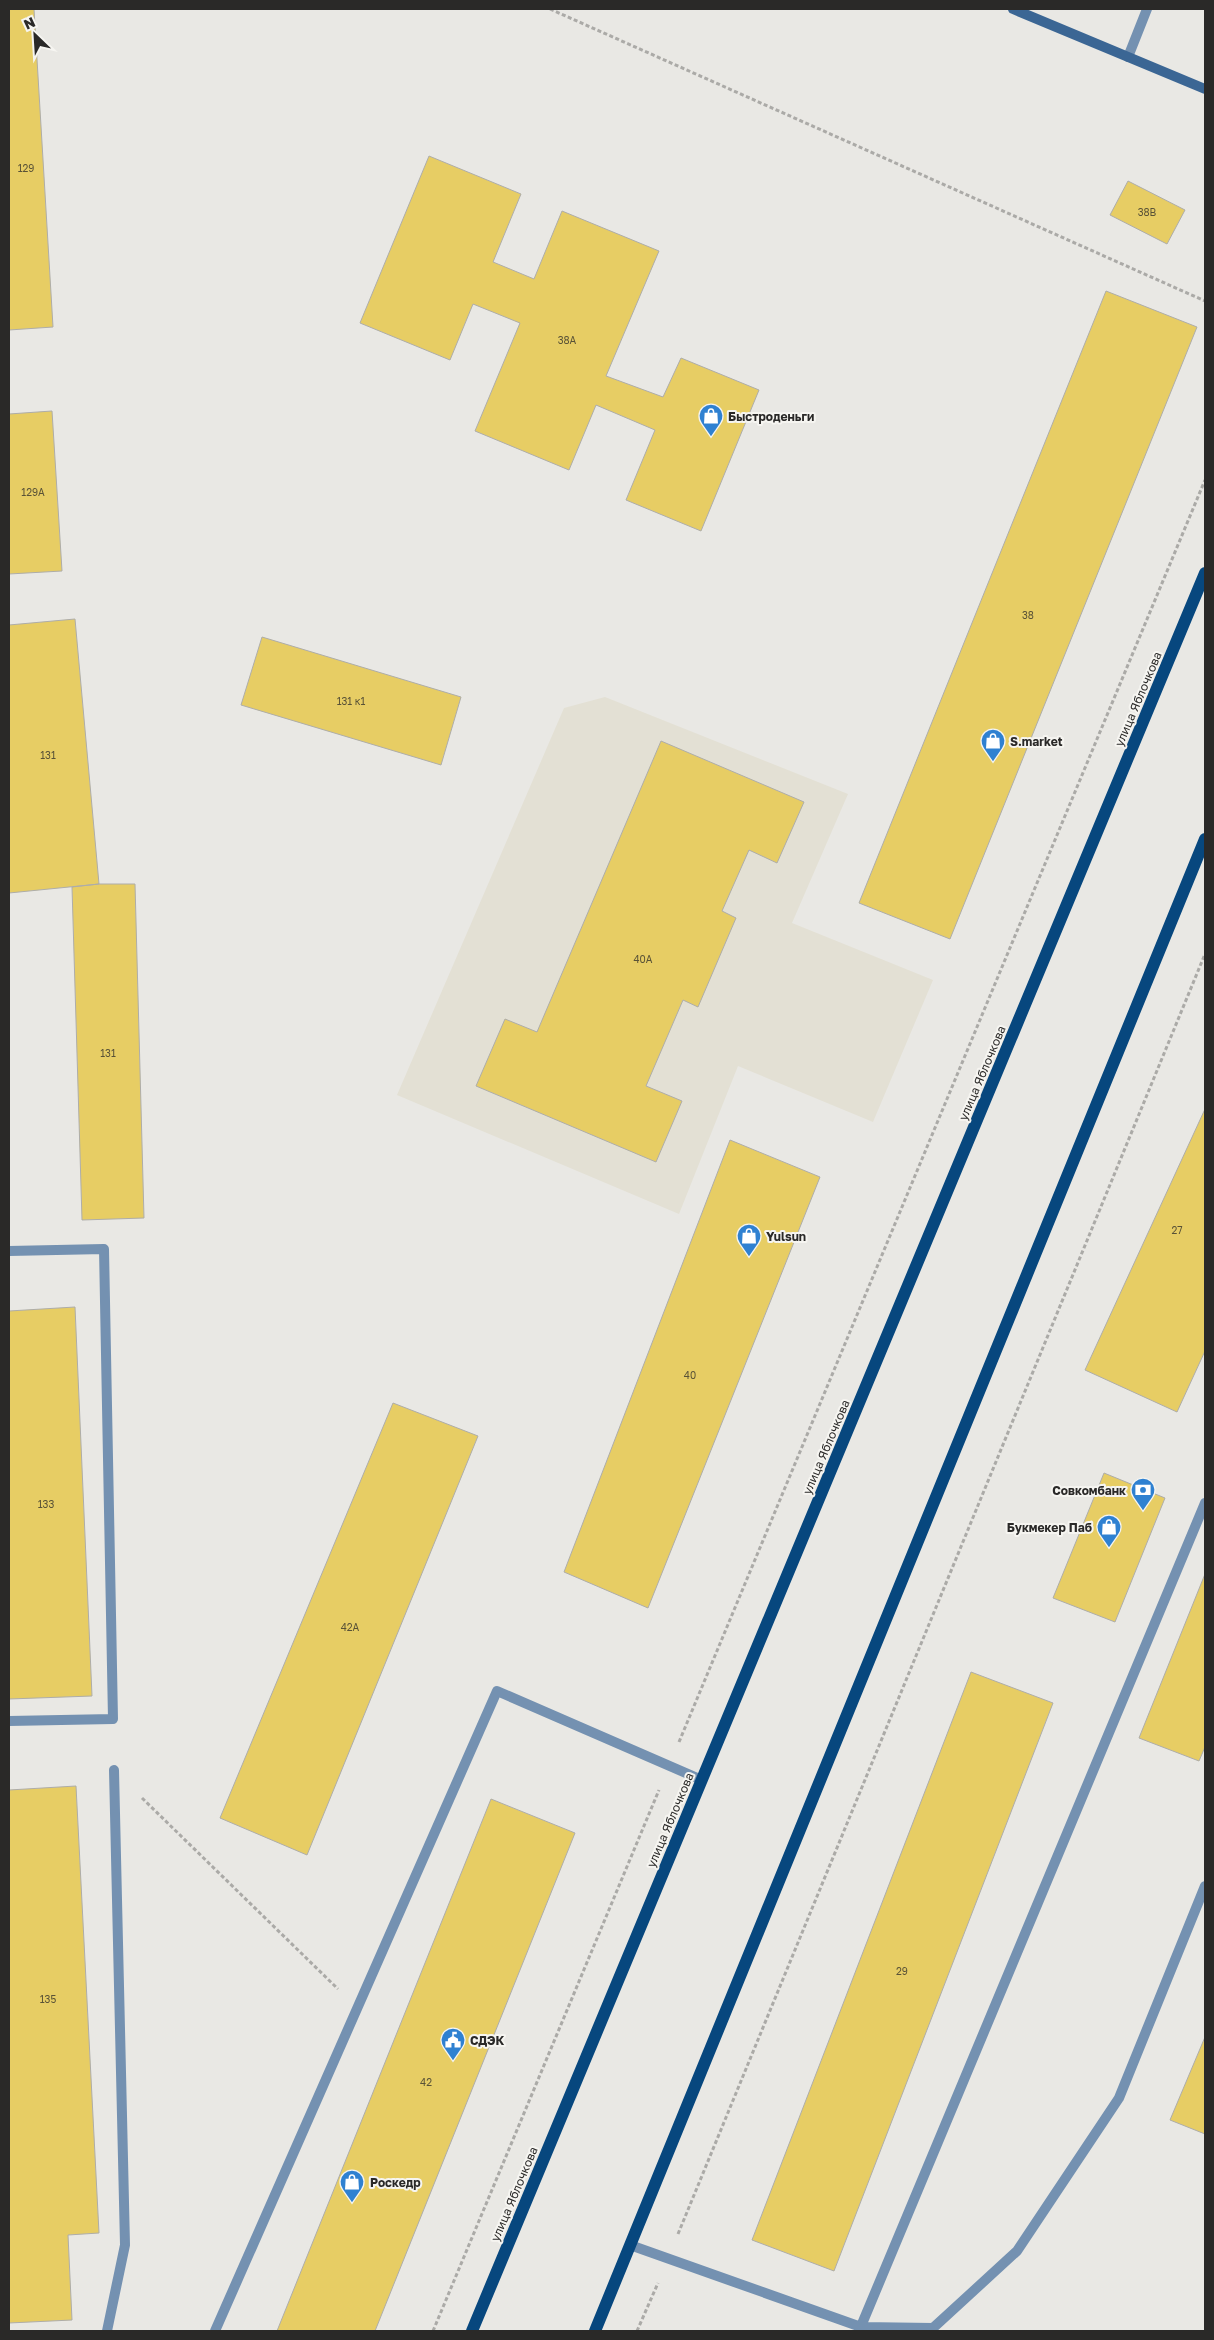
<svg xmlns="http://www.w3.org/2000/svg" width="1214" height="2340" viewBox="0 0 1214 2340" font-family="'Golos Text',sans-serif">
<rect width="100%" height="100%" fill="#e9e8e4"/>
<path fill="#e3e0d4" d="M605,697l243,97 -56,129 141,57 -60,142 -135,-56 -59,148 -282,-119 167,-387z"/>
<path fill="#e7cd64" stroke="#aeada9" d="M9,9h25l19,318 -44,3z
M429,156l92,38 -28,68 41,17 28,-68 97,40 -53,125 57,21 18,-39 78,32 -58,141 -75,-31 29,-70 -59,-25 -27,65 -94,-39 45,-108 -47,-19 -23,56 -90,-37z
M1128,181l57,29 -18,34 -57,-29z
M1106,291l91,36 -247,612 -91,-36z
M52,411l10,160 -53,3v-160z
M75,619l24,265 -90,9v-268z
M262,637l199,60 -20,68 -200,-60z
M661,741l143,61 -27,61 -28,-13 -27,61 14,7 -38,89 -15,-7 -37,86 36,15 -26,61 -180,-76 29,-67 32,13z
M99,884h36l9,334 -62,2 -10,-333z
M1205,1109v242l-28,61 -92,-42z
M730,1140l90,37 -172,431 -84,-36z
M75,1307l17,389 -83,3v-388z
M393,1403l85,33 -171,419 -87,-37z
M1104,1473l61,25 -50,124 -62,-24z
M1205,1574v173l-6,14 -60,-23z
M971,1672l82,31 -219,568 -82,-31z
M76,1786l23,447 -31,2 4,85 -63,3v-533z
M491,1799l84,34 -200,498h-98z
M1205,2037v97l-35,-14z"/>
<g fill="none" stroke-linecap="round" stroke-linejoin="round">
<path stroke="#abaaa7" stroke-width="3" stroke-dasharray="4 2.5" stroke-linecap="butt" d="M550,9l655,292
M679,1742l526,-1262
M142,1798l196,191
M678,2234l527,-1280
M433,2331l226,-541
M637,2331l21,-48"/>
<path stroke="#7491b1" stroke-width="10" d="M1128,57l19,-48
M9,1251l95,-2 9,470 -104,2
M630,2245l231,82 72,1 84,-77 102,-153 86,-212
M107,2331l18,-86 -11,-475
M215,2331l282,-640 205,89
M859,2331l346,-828"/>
<path stroke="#3b6694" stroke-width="10" d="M1013,9l192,80"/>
<path stroke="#07477e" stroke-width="12" d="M472,2331l733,-1758
M595,2331l610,-1492"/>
</g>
<defs>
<symbol id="shop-pin" viewBox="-11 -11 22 30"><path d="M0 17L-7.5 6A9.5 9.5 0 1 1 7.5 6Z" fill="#2f81d1" stroke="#f6f5f1"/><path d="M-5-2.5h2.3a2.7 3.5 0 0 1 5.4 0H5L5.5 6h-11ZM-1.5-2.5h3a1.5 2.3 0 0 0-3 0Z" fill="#fff"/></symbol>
<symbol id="bank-pin" viewBox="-11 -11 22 30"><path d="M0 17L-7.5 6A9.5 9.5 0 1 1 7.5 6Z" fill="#2f81d1" stroke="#f6f5f1"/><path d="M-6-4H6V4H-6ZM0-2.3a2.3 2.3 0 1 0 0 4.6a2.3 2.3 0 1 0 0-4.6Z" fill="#fff"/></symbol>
<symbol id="civic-pin" viewBox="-11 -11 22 30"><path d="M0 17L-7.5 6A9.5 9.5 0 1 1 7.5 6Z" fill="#2f81d1" stroke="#f6f5f1"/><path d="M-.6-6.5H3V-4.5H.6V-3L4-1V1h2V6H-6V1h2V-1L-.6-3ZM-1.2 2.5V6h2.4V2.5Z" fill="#fff"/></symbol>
</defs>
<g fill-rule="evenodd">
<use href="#shop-pin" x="697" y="402" width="28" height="38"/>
<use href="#shop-pin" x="979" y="727" width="28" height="38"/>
<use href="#shop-pin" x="735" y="1222" width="28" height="38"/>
<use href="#bank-pin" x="1129" y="1476" width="28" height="38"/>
<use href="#shop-pin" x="1095" y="1513" width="28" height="38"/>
<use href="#civic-pin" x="439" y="2026" width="28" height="38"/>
<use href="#shop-pin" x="338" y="2168" width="28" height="38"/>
</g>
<g text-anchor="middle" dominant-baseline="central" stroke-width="4" stroke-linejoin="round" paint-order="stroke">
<g font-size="10" fill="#595237">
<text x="26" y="168">129</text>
<text x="1147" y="212">38В</text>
<text x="567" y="340">38А</text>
<text x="33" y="492">129А</text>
<text x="1028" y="615">38</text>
<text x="351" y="701">131 к1</text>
<text x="48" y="755">131</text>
<text x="643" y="959">40А</text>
<text x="108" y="1053">131</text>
<text x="1177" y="1230">27</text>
<text x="690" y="1375">40</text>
<text x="46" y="1504">133</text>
<text x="350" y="1627">42А</text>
<text x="902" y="1971">29</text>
<text x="48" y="1999">135</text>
<text x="426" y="2082">42</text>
</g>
<g font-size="12" font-weight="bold" fill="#2a2928" stroke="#f6f5f1" text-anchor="start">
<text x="728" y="416">Быстроденьги</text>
<text x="1010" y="741">S.market</text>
<text x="766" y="1236">Yulsun</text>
<text x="1126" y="1490" text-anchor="end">Совкомбанк</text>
<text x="1092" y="1527" text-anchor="end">Букмекер Паб</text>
<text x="470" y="2040">СДЭК</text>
<text x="370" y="2182">Роскедр</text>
</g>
<g font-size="12" fill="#2a2928" stroke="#f6f5f1">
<text transform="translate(1138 699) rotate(-67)">улица Яблочкова</text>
<text transform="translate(982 1073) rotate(-67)">улица Яблочкова</text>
<text transform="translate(826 1447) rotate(-67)">улица Яблочкова</text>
<text transform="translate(670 1820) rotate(-67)">улица Яблочкова</text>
<text transform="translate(514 2194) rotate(-67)">улица Яблочкова</text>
</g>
</g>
<rect width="1214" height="2340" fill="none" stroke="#2a2928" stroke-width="20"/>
<g transform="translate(35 35) rotate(335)" stroke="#f6f5f1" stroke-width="4" paint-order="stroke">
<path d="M0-4L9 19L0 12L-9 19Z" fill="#2a2928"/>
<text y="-8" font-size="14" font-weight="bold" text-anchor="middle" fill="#2a2928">N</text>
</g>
</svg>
